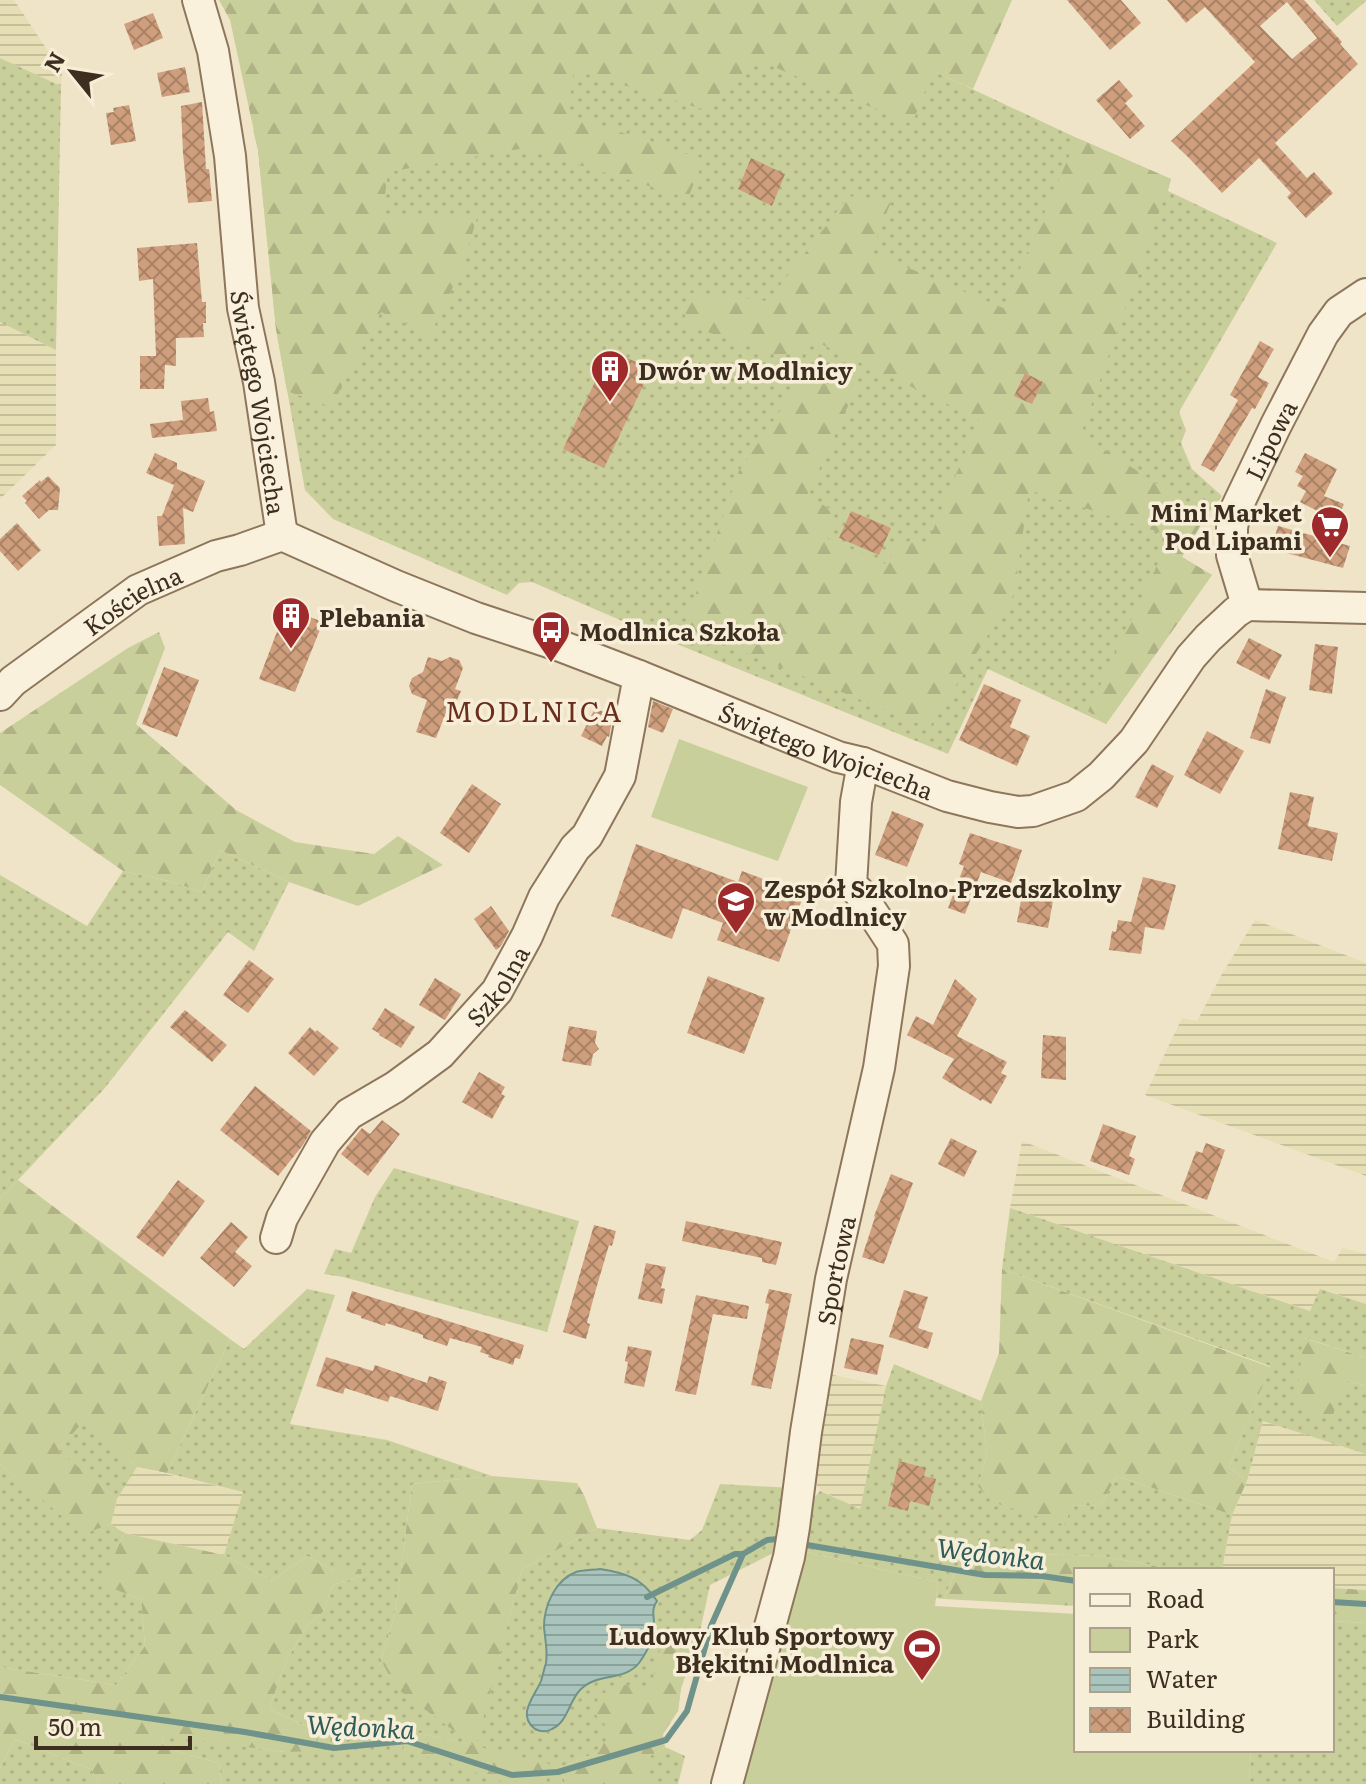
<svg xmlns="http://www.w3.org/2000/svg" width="1366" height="1784" viewBox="0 0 1366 1784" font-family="Literata,serif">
<defs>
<pattern id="farmland-rules" width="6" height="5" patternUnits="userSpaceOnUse" patternTransform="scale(2)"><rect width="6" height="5" fill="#e6deb5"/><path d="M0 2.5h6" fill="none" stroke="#c6bf9b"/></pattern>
<pattern id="green-dots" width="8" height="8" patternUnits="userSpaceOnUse" patternTransform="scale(2)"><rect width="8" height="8" fill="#c9cf9b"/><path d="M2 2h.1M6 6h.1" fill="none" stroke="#aeb285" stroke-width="1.8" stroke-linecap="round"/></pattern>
<pattern id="forest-firs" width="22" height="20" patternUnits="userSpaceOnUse" patternTransform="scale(2)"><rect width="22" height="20" fill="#c9cf9b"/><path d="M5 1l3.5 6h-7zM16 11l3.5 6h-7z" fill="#aeb285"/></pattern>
<pattern id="water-rules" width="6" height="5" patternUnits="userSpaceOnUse" patternTransform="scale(2)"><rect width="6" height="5" fill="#a9c4bc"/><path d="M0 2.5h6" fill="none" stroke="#8ba098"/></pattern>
<pattern id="building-cross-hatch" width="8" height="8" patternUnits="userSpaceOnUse" patternTransform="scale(2)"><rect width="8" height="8" fill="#cf9f7d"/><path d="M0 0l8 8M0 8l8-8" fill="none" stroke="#a98266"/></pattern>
</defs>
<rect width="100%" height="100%" fill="#f0e4c8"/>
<path fill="url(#farmland-rules)" d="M0,0h14l48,72 -1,14 -61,-28z
M0,322l56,28v95l-56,54z
M1255,920l111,43v213l-221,-81 37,-77 15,3 25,-47z
M1022,1141l312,121 9,-14 23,6v50l-45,-15 -10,22 -301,-103z
M828,1374l58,12 -26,124 -40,-20 -7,-12z
M1263,1421l103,33v136l-34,-2v-18h-110l10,-55 15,-34z
M137,1467l106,25 -19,63 -100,-22 -13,-9 6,-25z"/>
<path fill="url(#green-dots)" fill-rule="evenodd" d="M782,0l295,138 94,41 -3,12 109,52 -98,169 7,18 -5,13 11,26 30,27 -16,20 -24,41 30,18 -106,149 -118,-55 -40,85 -291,-118 -125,-54 -13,1 -12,12 -174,-76 -28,-29 -29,-161 -18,-179 -5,-20z
M1314,0h52v1l-29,25z
M0,58l61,28 -5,264 -56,-28z
M220,850l69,32 -35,69 -26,-19 -124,157 -104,110v-324l87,51 36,-55 46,10 33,11z
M394,1168l185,53 -32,111 -204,-55 -19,-3 11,-25 16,4 24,-56z
M1010,1208l300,103 10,-22 46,15v54l-61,-20 40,42 21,6v68l-103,-33 -16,60 -18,-14 41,-101 -268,-97z
M307,1289l28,6 -45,129 97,16 105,36 -80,8 -17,130 -14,46 94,86 47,-177 75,-41 93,12 12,-10 18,-46 73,4 -10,60 -73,37 -11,51 -18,52 -3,23 -11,15 -107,41 6,17h-344l-3,-21 -55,-15 -2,-13 123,17 32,-21 -48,-22 17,-48 21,-35 16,-14 10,-27 29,-9 -29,-6 -26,-14 -35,25 -48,-26 19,-63 -76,-19 63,-134 14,10zM410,1731l66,15 -72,4z
M894,1364l87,37 6,54 -9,31 94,19 28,1 17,-30 115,39 -10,55h-54l-1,-2 -66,-12 -120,-4 -24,15 -13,32 -8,-1 2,-16 -132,-30 1,-46 13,-15 40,18 26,-123z
M83,1421l54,46 -20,32 -60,-48z
M0,1464l83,69 28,-9 13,9 -21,51 38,16 4,46 -29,39 -116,-18z
M1332,1621l34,2v161h-117l2,-34h81z
M15,1739l77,31 7,14h-99v-16z
M665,1747l20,9 -7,28h-31v-26z"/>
<path fill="url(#forest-firs)" d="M219,0h793l-39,89 -40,-18 -21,53 -155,-64 -55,49 -128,-39 -7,45 137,44 -16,39 -164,-50 -136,24 -6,46h95l-15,50 -32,67 -49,-23 -50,95 -44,-16 -11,-62 -18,-179 -28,-130z
M1077,138l94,41 -90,255 125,82 -24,41 30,18 -106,149 -18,-13 83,-175 -142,-46 -15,104 -85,134 -245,-101 55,-156 73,-107 45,22 -50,110 29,16 -12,25 62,27 14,-25 26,8 53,-128 -162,-77 -37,14 -97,-32 8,-31 77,8 81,-105 42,6 -20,50 132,56z
M159,632l6,16 -29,76 100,86 59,32 79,12 24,-18 45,29 -85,41 -69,-24 -69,-32 -18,42 -33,-11 -46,-10 -123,-86v-52l128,-85z
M18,1180l212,159 -63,134 -30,-6 -54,-45 -25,28 59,49 -6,25 -28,10 -83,-70v-265z
M1002,1269l268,98 -41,100 18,14 -15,34 -115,-39 -17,30 -28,-1 -7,20 -73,-23 -14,-16 9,-31 -6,-54 18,-48z
M1304,1338l62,20v28l-21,-6 -14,40 -36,-12z
M492,1476l85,7 7,12 13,33 -75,41 -46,177 74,18 -4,18 -46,-1 -97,-32 7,-18 63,14 -77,-57 -15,-28 14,-46 17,-130z
M124,1533l100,22 48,26 35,-25 26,14 28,-1 1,7 -29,9 -10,27 -16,14 -21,35 -17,48 48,22 -1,20 -31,1 -123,-16 2,12 55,15 3,21h-123l-7,-14 -77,-31 -15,29v-101l116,18 29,-39 -4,-46 -39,-16z
M981,1552l120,4 66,12 1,2h-92v36l-132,-7 13,-32z
M1332,1588l34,2v33l-34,-2z
M679,1623l20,13 -18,52 -3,23 -15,23 2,13 -18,11v26h-81l-6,-17 39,-15 12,-21 -16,-17 3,-17 20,-13 26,4 9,-8 3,-23z"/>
<path fill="#c9cf9b" d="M679,739l129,48 -30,74 -127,-44z
M806,1552l132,30 -3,24 141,8v136h175l-2,34h-510z"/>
<path fill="url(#water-rules)" stroke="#6f938a" stroke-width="2" d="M600,1569c26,4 42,9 57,32 -6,8 -3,14 -3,23 0,14 -7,28 -15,39 -15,19 -42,9 -59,27 -11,11 -12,32 -28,39 -5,3 -11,3 -17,0 -19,-14 0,-33 6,-48 2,-6 3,-12 5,-18 2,-12 -1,-24 -2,-36 0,-21 11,-47 32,-55 7,-2 17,-2 24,-3z"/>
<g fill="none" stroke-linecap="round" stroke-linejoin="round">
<path stroke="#6f938a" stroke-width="6" d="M807,1545l178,30 57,1 34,5
M647,1597l88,-43h8
M1332,1602l34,2
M0,1697l245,35 89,16 73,-7 105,34 46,-3 108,-32 21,-29 24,-85 32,-72 24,-14 11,-1"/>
</g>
<path fill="url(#building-cross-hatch)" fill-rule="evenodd" d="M1067,0h54l20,23 -31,27z
M1167,0h137l38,42 -2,2 18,20 -83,79 32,35 7,-6 19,21 -27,25 -19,-21 4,-4 -32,-35 -37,35 -33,-35 -18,-17 84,-79 -50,-55 -19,16zM1287,2l30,36 -25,21 -32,-33z
M153,13l10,25 -29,12 -10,-26z
M185,67l5,25 -28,5 -5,-24z
M1119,80l14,16 -8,7 20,23 -15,13 -34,-39z
M202,102l4,67h3l3,32 -24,2 -5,-50 -2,-47z
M129,105l7,36 -25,4 -5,-32 8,-1 -1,-4z
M751,158l34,16 -13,32 -34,-17z
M197,243l5,59h4v21h-3l1,14 -28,1v28l-11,-1 -1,24h-24v-33h16l-3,-77 -14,2 -2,-33z
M1260,341l14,8 -16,28 11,6 -14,26 -3,-1 -38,64 -13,-7 37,-65 -8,-5z
M610,350l41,19 -47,99 -41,-19z
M1025,373l18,9 -11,22 -18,-8z
M208,398l2,14 4,-1 3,20 -65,7 -2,-14 33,-4 -2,-19z
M155,453l22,10v6l28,12 -12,31 -10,-4 2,36 -26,2 -2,-30h5l12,-31 -28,-12z
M1305,453l32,16 -13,27 20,8 -7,17 -37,-19 6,-11 -9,-5 6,-10 -8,-4z
M48,476l12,12 -2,22h-9l-10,9 -14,-16 2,-2 -5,-5 18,-16 1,2z
M851,511l40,17 -12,27 -40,-17z
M17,523l24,27 -23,21 -18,-20v-12z
M1278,526l72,20 -7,22 -72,-19z
M286,608l37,14 -28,70 -36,-13z
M1249,638l33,17 -13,25 -33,-17z
M1315,644l23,3 -6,47 -23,-4z
M428,657l14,4 8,-4 9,3 4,8 -8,21 6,2 -7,16 -5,-2 -13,33 -20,-6 11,-32 -15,-6 -3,-8 3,-8 11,-6z
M164,667l35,13 -22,57 -35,-13z
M984,684l37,16 -11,27 20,9 -13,30 -58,-26z
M1266,689l20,8 -16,47 -20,-6z
M653,701l20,8 -10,24 -15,-6z
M595,708l18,8 -4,21 -2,-1 -5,10 -21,-10z
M1207,731l37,20 -24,43 -36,-19z
M1152,764l22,12 -17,32 -22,-11z
M472,784l29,20 -32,49 -29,-20z
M1290,792l24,5 -6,29 30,7 -6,28 -54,-12z
M892,811l32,13 -17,43 -32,-12z
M970,833l52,17 -11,33 -30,-11 -16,42 -17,-6 16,-42 -5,-2z
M636,844l102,38 4,-11 62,23 -25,68 -62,-22 6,-17 -40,-15 -11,31 -61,-23z
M1143,877l33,8 -12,45 -19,-3 -4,27 -32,-4 3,-19 4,1 2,-12 13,2z
M1022,895l31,6 -5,27 -31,-6z
M491,906l18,25 -8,15 -5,4 -22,-31z
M249,960l25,19 -26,34 -25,-18z
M708,976l57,22 -21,56 -57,-21z
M435,978l26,16 -16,26 -26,-15z
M955,979l22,20 -20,37 50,26 -6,11 6,3 -16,28 -9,-5 -1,2 -39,-23 12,-19 -47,-24 9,-19 17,9z
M385,1008l30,19 -14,21 -22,-13 1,-1 -8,-5z
M185,1010l42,35 -15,17 -42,-35z
M569,1026l28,5 -2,12 4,6 -6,5 -2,12 -29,-5z
M310,1027l5,5 2,-2 22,18 -25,28 -26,-23z
M1043,1035l23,2v43l-25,-2z
M479,1072l26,15 -4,7 4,2 -13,23 -30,-17z
M255,1086l56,45 -8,14 -25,31 -58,-46z
M382,1120l18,14 -32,42 -27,-22 21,-26 8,6z
M1103,1124l33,12 -7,20 6,3 -6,16 -39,-14z
M951,1138l26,13 -13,26 -26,-13z
M1206,1143l19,7 -18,50 -26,-9 15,-40 6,2z
M891,1174l22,9 -29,81 -22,-7 13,-40 -1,-1z
M178,1180l27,21 -42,56 -27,-20z
M686,1221l96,21 -6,23 -14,-3v-4l-80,-17z
M231,1222l17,15 -13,15 17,14 -18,21 -34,-29z
M594,1225l22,6 -4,15 -3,-1 -15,51 -7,27 3,1 -4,15 -23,-7z
M646,1263l20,4 -5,21 4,1 -3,15 -24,-5z
M769,1289l23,5 -21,95 -20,-4 18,-81 -4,-1z
M904,1290l24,7 -10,31 15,5 -5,16 -39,-12z
M352,1291l172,54 -4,14 -5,-1 -2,7 -25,-8 1,-2 -9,-3 2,-5 -32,-9 -3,8 -24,-8v-3l-37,-12 -1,3 -24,-8v-2l-15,-5z
M696,1295l53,11 -2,13 -34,-5 -17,81 -21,-4z
M851,1338l33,7 -7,30 -33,-7z
M628,1346l24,5 -8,36 -20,-4 4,-21 -3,-1z
M326,1357l47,14 2,-6 52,18 2,-7 18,6 -9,29 -48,-15 -2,6 -43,-14 -2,6 -27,-8z
M899,1461l27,7 -2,8 12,3 -7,27 -19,-5 -2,10 -20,-5z"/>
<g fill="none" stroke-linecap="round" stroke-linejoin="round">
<defs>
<g id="minor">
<path id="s1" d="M198,0l15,51 17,105 13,152 16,74 23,153"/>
<path id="s2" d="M282,535l114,51 80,32 82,27 81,31 199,81 25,6 84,33 43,11 28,5 15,-1 43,-15 25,-20 33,-35 57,-84 17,-19 28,-26 11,-7"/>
<path id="s3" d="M1247,605l-15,-50v-27l3,-17 41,-86 47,-91 16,-22 27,-18"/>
<path d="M1247,605l119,3"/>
<path id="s4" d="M0,695l13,-14 125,-91 78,-34 24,-6 42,-15"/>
<path id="s5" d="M276,1238l6,-20 43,-76 24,-28 46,-27 45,-33 57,-63 30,-55 17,-39 31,-49 12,-12 33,-60 19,-100"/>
<path id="s6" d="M727,1784l62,-227 5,-30 12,-95 25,-153 48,-211 15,-102 -1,-22 -34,-52 -8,-7 5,-83 7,-39"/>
</g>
</defs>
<use href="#minor" stroke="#8d765c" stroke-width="34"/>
<use href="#minor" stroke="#faf1dc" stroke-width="30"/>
</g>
<defs>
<symbol id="building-pin" viewBox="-11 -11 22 30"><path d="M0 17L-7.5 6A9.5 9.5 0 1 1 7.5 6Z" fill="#9e2a2b" stroke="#f7eed8"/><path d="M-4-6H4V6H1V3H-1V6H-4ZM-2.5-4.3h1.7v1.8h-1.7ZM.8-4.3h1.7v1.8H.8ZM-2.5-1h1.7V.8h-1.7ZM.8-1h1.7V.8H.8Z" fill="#fff"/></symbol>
<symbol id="supermarket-pin" viewBox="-11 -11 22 30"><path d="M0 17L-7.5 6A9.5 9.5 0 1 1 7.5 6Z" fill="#9e2a2b" stroke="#f7eed8"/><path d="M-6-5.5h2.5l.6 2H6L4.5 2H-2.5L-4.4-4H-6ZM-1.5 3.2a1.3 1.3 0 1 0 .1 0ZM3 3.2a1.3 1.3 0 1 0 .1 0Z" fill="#fff"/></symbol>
<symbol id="bus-pin" viewBox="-11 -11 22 30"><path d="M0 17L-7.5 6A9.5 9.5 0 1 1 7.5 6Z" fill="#9e2a2b" stroke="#f7eed8"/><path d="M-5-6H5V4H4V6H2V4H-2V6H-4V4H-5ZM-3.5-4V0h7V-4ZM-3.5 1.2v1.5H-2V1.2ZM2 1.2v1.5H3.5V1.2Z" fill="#fff"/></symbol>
<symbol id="school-pin" viewBox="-11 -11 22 30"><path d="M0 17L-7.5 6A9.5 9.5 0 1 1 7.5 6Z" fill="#9e2a2b" stroke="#f7eed8"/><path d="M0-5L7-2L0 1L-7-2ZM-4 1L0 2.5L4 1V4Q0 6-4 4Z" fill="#fff"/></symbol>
<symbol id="stadium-pin" viewBox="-11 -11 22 30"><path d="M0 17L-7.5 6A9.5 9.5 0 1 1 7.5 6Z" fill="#9e2a2b" stroke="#f7eed8"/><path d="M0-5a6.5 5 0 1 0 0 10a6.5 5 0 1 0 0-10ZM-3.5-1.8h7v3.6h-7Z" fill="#fff"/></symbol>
</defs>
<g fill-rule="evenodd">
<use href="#building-pin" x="588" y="347" width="44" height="60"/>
<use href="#supermarket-pin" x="1308" y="503" width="44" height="60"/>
<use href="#building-pin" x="269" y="594" width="44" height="60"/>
<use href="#bus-pin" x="529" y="608" width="44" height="60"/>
<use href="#school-pin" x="714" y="879" width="44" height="60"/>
<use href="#stadium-pin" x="900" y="1626" width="44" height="60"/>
</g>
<g text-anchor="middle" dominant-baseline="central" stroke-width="7" stroke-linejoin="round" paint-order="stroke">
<g font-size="24" font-weight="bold" fill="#3d2e20" stroke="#f7eed8" text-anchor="start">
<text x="638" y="369">Dwór w Modlnicy</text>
<text x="1302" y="511" text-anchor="end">Mini Market<tspan x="1302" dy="28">Pod Lipami</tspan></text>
<text x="319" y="616">Plebania</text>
<text x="579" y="630">Modlnica Szkoła</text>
<text x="764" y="887">Zespół Szkolno-Przedszkolny<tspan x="764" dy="28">w Modlnicy</tspan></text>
<text x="894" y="1634" text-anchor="end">Ludowy Klub Sportowy<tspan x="894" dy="28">Błękitni Modlnica</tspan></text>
</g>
<g font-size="24" fill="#3d2e20" stroke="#f7eed8">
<text stroke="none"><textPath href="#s1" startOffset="408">Świętego Wojciecha</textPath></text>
<text stroke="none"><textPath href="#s3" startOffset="176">Lipowa</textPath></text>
<text stroke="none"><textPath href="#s4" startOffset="164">Kościelna</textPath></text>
<text stroke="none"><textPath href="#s2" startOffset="586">Świętego Wojciecha</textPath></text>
<text stroke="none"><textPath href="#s5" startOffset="344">Szkolna</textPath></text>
<text stroke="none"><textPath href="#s6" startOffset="526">Sportowa</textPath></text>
</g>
<g font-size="26" font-style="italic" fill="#2f5d5a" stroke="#f7eed8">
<text transform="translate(991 1552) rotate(7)">Wędonka</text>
<text transform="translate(361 1725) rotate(3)">Wędonka</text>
</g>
<g font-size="28" letter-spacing="2" fill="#6b2e1e" stroke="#f7eed8">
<text x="534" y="710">MODLNICA</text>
</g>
</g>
<rect x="1074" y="1568" width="260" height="184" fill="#f7eed8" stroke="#ada18e" stroke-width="2"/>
<rect x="1090" y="1594" width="40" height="12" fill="#faf1dc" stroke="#ada18e" stroke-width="2"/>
<text x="1146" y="1608" font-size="24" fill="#3d2e20">Road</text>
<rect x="1090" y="1628" width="40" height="24" fill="#c9cf9b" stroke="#ada18e" stroke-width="2"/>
<text x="1146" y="1648" font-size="24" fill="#3d2e20">Park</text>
<rect x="1090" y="1668" width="40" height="24" fill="url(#water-rules)" stroke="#ada18e" stroke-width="2"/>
<text x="1146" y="1688" font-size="24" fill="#3d2e20">Water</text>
<rect x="1090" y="1708" width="40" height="24" fill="url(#building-cross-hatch)" stroke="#ada18e" stroke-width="2"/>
<text x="1146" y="1728" font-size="24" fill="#3d2e20">Building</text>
<g transform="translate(72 72) rotate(300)" stroke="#f7eed8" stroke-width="6" paint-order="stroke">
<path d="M0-6L14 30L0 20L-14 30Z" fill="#3d2e20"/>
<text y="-12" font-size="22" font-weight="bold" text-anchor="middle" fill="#3d2e20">N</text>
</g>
<path d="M36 1736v12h154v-12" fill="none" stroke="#3d2e20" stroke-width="4"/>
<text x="48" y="1736" font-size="24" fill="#3d2e20" stroke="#f7eed8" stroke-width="6" paint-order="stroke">50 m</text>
</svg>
